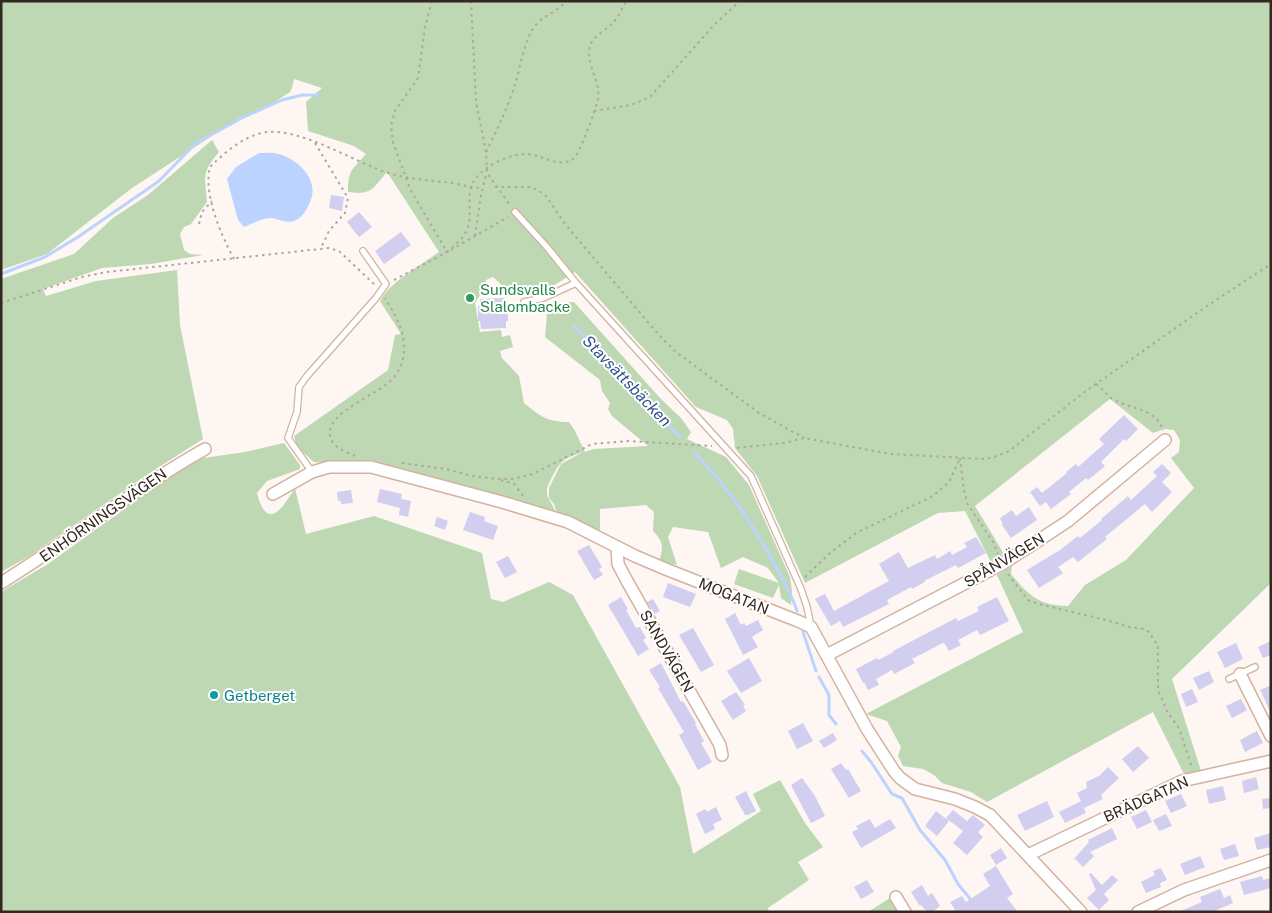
<svg xmlns="http://www.w3.org/2000/svg" width="1272" height="913" viewBox="0 0 1272 913" font-family="'Public Sans',sans-serif">
<rect width="100%" height="100%" fill="#fdf6f2"/>
<path fill="#bdd8b3" d="M1,1h1270v582l-99,96 29,92 -17,3 -31,-62 -166,90 -16,-10 -29,-9 -8,-8 -11,-6 -20,-3 -5,-10 3,-9 -14,-26 -21,-7 157,-82 -26,-57 15,-9 -1,8c17,21 29,32 57,32l17,-21 41,-25 68,-72 -23,-30 8,-6 1,-12 -6,-10 -9,-1 -12,4 -43,-34 -135,107 29,48 -13,8 -26,-51 -27,2 -133,70 -48,-107 -22,-28 -2,-19 -6,-9 -31,-13 -121,-135 -22,14 -15,3 -17,1 -17,-3 -11,-10 -7,3 -2,9 -9,14 5,29 21,-2 1,7 8,-2 3,12 -13,4 2,7 17,18 5,27c16,13 23,19 45,19l6,9 10,21 9,-3 54,-3 -36,-30 -4,-7 2,-6 -8,-12 -2,-11 -55,-43 2,-23 15,-11 12,-1 86,96 21,20 10,14 -4,7 39,18 23,28 41,92 2,14 -1,14 -10,-7 -2,-13 -6,13 -39,-14 5,-15 40,14 -11,-15 -25,-11 -22,11 -13,-36 -35,-5 -5,10 9,28 -18,-4c5,-14 4,-20 -6,-30l1,-19 -8,-7 -46,4v22l-44,-20 -2,-7 -5,-6v-10l12,-24 22,-12c-20,7 -22,8 -32,27 -1,3 -4,7 -4,11 -1,8 6,14 8,21l-85,-21 -140,-27 -16,-1 -17,-15 -3,-11 94,-66 7,-35 6,-1 -21,-33c10,-19 41,-36 59,-49l-52,-80c-15,17 -14,23 -39,20 0,-22 4,-22 18,-38l-12,-8 -46,-15 -2,-29 16,-14 -28,-9 -2,9 -2,4 -23,15 -26,10 -109,71 -85,66 -46,16z
M212,140l7,12c-18,21 -14,24 -12,50l-16,22 -7,3 -4,7 4,16 6,4 13,1 -52,9 -49,4 -59,21 3,7 50,-15 81,-11 3,55 23,114 -58,37 -117,81 -27,15v-293l73,-25 39,-36 35,-23z
M284,443l16,22v4l-33,12 -10,12c10,39 25,16 38,-5l11,46 68,-18 108,37 9,46 12,3 46,-20 24,13 107,192 13,67 68,-43 -8,-17 27,-14 25,43 18,24 -25,15 11,18 -41,28 1,4h-768v-320l47,-28 129,-93 20,-12 48,-7z
M893,896l6,16h-31z"/>
<path fill="#bdd3ff" d="M259,153c7,0 14,-1 20,1 20,6 41,26 31,48 -3,7 -7,15 -14,18 -10,5 -17,-2 -26,-2 -8,0 -18,6 -26,9l-6,-7 -11,-41 9,-12z"/>
<g fill="none" stroke-linecap="round" stroke-linejoin="round">
<path stroke="#bdd3ff" stroke-width="3" d="M1,274l44,-17 33,-20 81,-56 37,-38 46,-25 40,-18 20,-5h16
M573,326l36,33 71,78
M694,452c34,35 62,77 85,120 7,13 14,26 18,39
M803,632l13,39
M819,677l10,18v20l7,9
M862,751l9,11 21,32 10,4 18,32 25,30 13,24 14,17"/>
</g>
<path fill="#d2ceef" d="M331,195l13,2 -2,14 -13,-3z
M359,212l13,15 -13,10 -12,-15z
M401,232l10,13 -27,19 -9,-13z
M504,298l1,8h3v15h-2v7l-25,1 -1,-8h-2v-15h2v-7z
M1124,415l14,14 -12,12 -2,-2 -23,23 4,4 -17,14 -2,-2 -17,14 2,2 -20,15 -5,-7 -6,4 -10,-14 7,-5 5,6 25,-20 -1,-1 10,-8 2,3 26,-23 -5,-5z
M1162,464l9,9 -9,9 10,10 -20,20 -7,-8 -40,33 2,2 -29,23 -5,-5 -15,10 5,6 -24,15 -12,-18 33,-20 18,-14 2,2 22,-18 -1,-1 27,-23 3,4 26,-24 -4,-4z
M380,489l22,5 -1,5 10,2 -3,16 -9,-2 1,-7 -23,-6z
M351,490l2,13 -12,1v-3h-3l-1,-9z
M1029,507l8,13 -26,18 -9,-13 1,-1 -3,-6 12,-8 4,6z
M470,512l15,5 -1,4 14,5 -5,14 -30,-10z
M437,517l11,4 -3,9 -11,-4z
M976,537l10,16 -28,15 -2,-3 -32,16 1,1 -13,7 -1,-2 -24,13 2,4 -46,23 -3,-6 -9,5 -16,-27 10,-5 9,17 55,-30 -10,-17 20,-12 9,16 27,-13 2,4 13,-8 2,4 15,-8 -3,-4z
M589,545l13,22 -3,2 4,6 -9,5 -17,-29z
M508,556l9,16 -12,6 -9,-16z
M668,583l28,11 -6,13 -27,-10z
M621,597l7,12 -2,1 10,18 4,-1 6,11 -3,2 6,9 -11,7 -30,-51z
M997,597l12,24 -29,14 -3,-5 -19,10 3,5 -12,6 -4,-7 -2,-1 -31,16 3,4 -21,11 -2,-4 -16,9 3,6 -11,5 -4,-8 -1,1 -7,-14 21,-11 1,2 16,-8 -1,-1 63,-33 2,3 21,-10 -2,-4z
M653,599l7,12 -5,3 -8,-12z
M735,613l6,12 3,-2 2,3 12,-6 5,10 -11,7 6,10 -15,8 -18,-36z
M693,628l21,37 -13,7 -22,-37z
M1271,641v14l-8,3 -5,-11z
M1236,643l7,16 -18,9 -8,-16z
M749,658l13,23 -21,12 -14,-22z
M661,663l20,39 2,-1 13,22 -1,1 9,17 -3,2 11,19 -14,8 -19,-35 5,-3 -26,-44 2,-1 -11,-17z
M1209,671l5,11 -15,8 -6,-12z
M1271,685v28l-11,-23z
M1192,689l6,13 -12,5 -5,-13z
M736,692l9,13 -2,1 3,5 -13,9 -12,-19z
M1241,699l6,11 -15,8 -6,-12z
M803,723l10,18 -16,8 -9,-18z
M1257,731l6,12 -18,9 -5,-12z
M833,733l4,7 -13,8 -5,-7z
M1138,746l11,12 -16,14 -11,-13z
M841,763l5,7 2,-1 13,22 -12,7 -18,-29z
M1108,767l11,11 -18,17 2,4 -19,9 2,5 -21,10 -6,-11 22,-11 -4,-8 10,-5 -1,-6 13,-6z
M1256,777l3,12 -15,4 -2,-12z
M802,778l13,18 10,20 -14,7 -20,-38z
M1223,786l3,14 -17,4 -3,-14z
M746,791l10,20 -8,4h-3l-10,-18z
M1181,794l6,12 -16,7 -6,-12z
M1271,798v10l-8,1 -1,-10z
M1047,801l7,16 -29,14 -8,-16z
M716,807l6,13 -9,4 2,5 -10,5 -9,-20 9,-5 2,3z
M953,810l14,11 6,-6 12,10 -7,7 5,5 -16,18 -14,-12 10,-12 -17,-13z
M1146,810l6,12 -15,7 -6,-12z
M936,811l13,10 -12,15 -12,-10z
M1166,814l6,12 -13,5 -6,-11z
M870,819l5,9 15,-9 6,9 -35,20 -9,-16 6,-3 -2,-3z
M1112,828l5,11 -27,13 4,4 -11,11 -8,-8 -2,1 16,-18 -1,-2z
M1271,833v14l-14,3 -3,-12z
M1235,844l4,12 -15,4 -4,-11z
M1001,848l6,10 -11,7 -6,-10z
M1200,856l5,11 -20,8 -5,-11z
M996,866l17,28 -6,4 11,14h-67l4,-2 -5,-8 12,-6 4,6 24,-16 -7,-12z
M1161,868l6,12 -7,3 1,4 -15,6 -5,-11 14,-7 -2,-4z
M1091,873l11,12 10,-10 6,5 -14,14 5,6 -10,10 -12,-12 9,-8 -7,-16z
M1262,876l1,4 8,-2v10l-27,7 -4,-13z
M867,880l7,12 -13,7 -7,-12z
M922,885l6,11 4,-3 8,13 -8,6h-5l-6,-7 -1,1 -9,-14z
M1220,889l4,9 6,-3 3,8 -21,9h-34l24,-10 -2,-5z"/>
<g fill="none" stroke-linecap="round" stroke-linejoin="round">
<defs>
<path id="lane" d="M515,212l31,34 30,37 175,193 50,113 6,18 4,20
M524,302l19,-4 33,-15
M312,472l-24,-34 9,-26 2,-25 8,-11 69,-78 10,-14 -23,-33
M1229,679l26,-12"/>
<path id="street" d="M273,494l39,-22 17,-5h42l131,35 66,20 67,34 33,14 130,51 13,6 56,102 27,42 6,7 15,11 40,10 20,8 15,8 91,97
M617,547l1,17 9,17 93,164 2,10
M1,583c70,-43 133,-94 204,-134
M827,655l175,-91 28,-18 38,-25 97,-81
M1240,674l31,62
M1028,855l154,-74 89,-20
M896,897l9,15
M1138,912l46,-22 87,-30"/>
</defs>
<use href="#lane" stroke="#d3b2a0" stroke-width="8"/>
<use href="#street" stroke="#d3b2a0" stroke-width="14"/>
<path stroke="#afa6a0" stroke-width="2" stroke-dasharray="2.5 4" stroke-linecap="butt" d="M432,1l-7,26 -7,51 -23,33 -4,15 2,16 17,47 37,63c9,-8 20,-16 22,-29 3,-15 -4,-31 7,-45 10,-13 34,-24 50,-24 15,0 33,15 47,5 7,-5 22,-49 25,-59 1,-3 0,-7 0,-11 -2,-12 -9,-25 -9,-37 0,-14 14,-20 23,-28 6,-6 10,-15 14,-23
M471,1l5,101 10,50 1,21 23,32
M594,111l37,-6 19,-8 65,-73 25,-23
M315,143l33,55 -3,15 -16,18 -8,17
M486,152c11,-22 21,-43 29,-67 6,-19 8,-41 19,-58 10,-13 23,-14 32,-26
M495,187h34l9,3 8,6 19,28 93,110 18,18 83,61 45,25
M199,224l3,-12 10,-11
M475,236l6,-41 5,-20
M451,250l57,-33
M234,259c-13,-24 -31,-65 -24,-92 15,-15 35,-32 57,-35 32,-3 78,24 108,36 25,11 51,12 78,15 10,2 19,5 30,5
M394,280l53,-28
M1,303l81,-26 25,-5 222,-24 10,3 36,34
M1096,384c7,5 11,12 18,16 17,9 44,9 49,31
M737,448l47,-5 20,-5 87,16 94,5 12,-3 12,-5 77,-60 121,-85 64,-42
M355,456c-9,-4 -24,-9 -25,-21 -3,-25 51,-40 65,-59 19,-27 5,-54 -10,-78
M960,458l4,32 3,13 26,39 5,12
M402,463l44,6 26,7 27,3h13l21,-5 59,-30 37,-3 83,5
M501,480l13,4 10,13
M1008,574l20,26 11,4 71,17 19,6 14,2 6,3 9,14v44l10,23 11,15 13,40
M805,577l25,-24 26,-20 77,-37 16,-14 11,-24"/>
<use href="#lane" stroke="#fff" stroke-width="5.5"/>
<use href="#street" stroke="#fff" stroke-width="11"/>
</g>
<circle fill="#2e9e5b" stroke="#fff" stroke-width="2" cx="470" cy="298" r="5"/>
<circle fill="#0f9aa8" stroke="#fff" stroke-width="2" cx="214" cy="695" r="5"/>
<g text-anchor="middle" dominant-baseline="central" stroke-width="4" stroke-linejoin="round" paint-order="stroke">
<g font-size="15" fill="#27864d" stroke="#fff" text-anchor="start">
<text x="480" y="289">Sundsvalls<tspan x="480" dy="17">Slalombacke</tspan></text>
</g>
<g font-size="15" fill="#342720" stroke="#fff">
<text transform="translate(103 515) rotate(-35)">ENHÖRNINGSVÄGEN</text>
<text transform="translate(1004 560) rotate(-31)">SPÅNVÄGEN</text>
<text transform="translate(734 596) rotate(22)">MOGATAN</text>
<text transform="translate(667 651) rotate(60)">SANDVÄGEN</text>
<text transform="translate(1146 799) rotate(-24)">BRÄDGATAN</text>
</g>
<g font-size="15" fill="#0d838f" stroke="#fff" text-anchor="start">
<text x="224" y="695">Getberget</text>
</g>
<g font-size="16" font-style="italic" fill="#335091" stroke="#fff">
<text transform="translate(627 381) rotate(46)">Stavsättsbäcken</text>
</g>
</g>
<rect width="1272" height="913" fill="none" stroke="#342720" stroke-width="5"/>
</svg>
